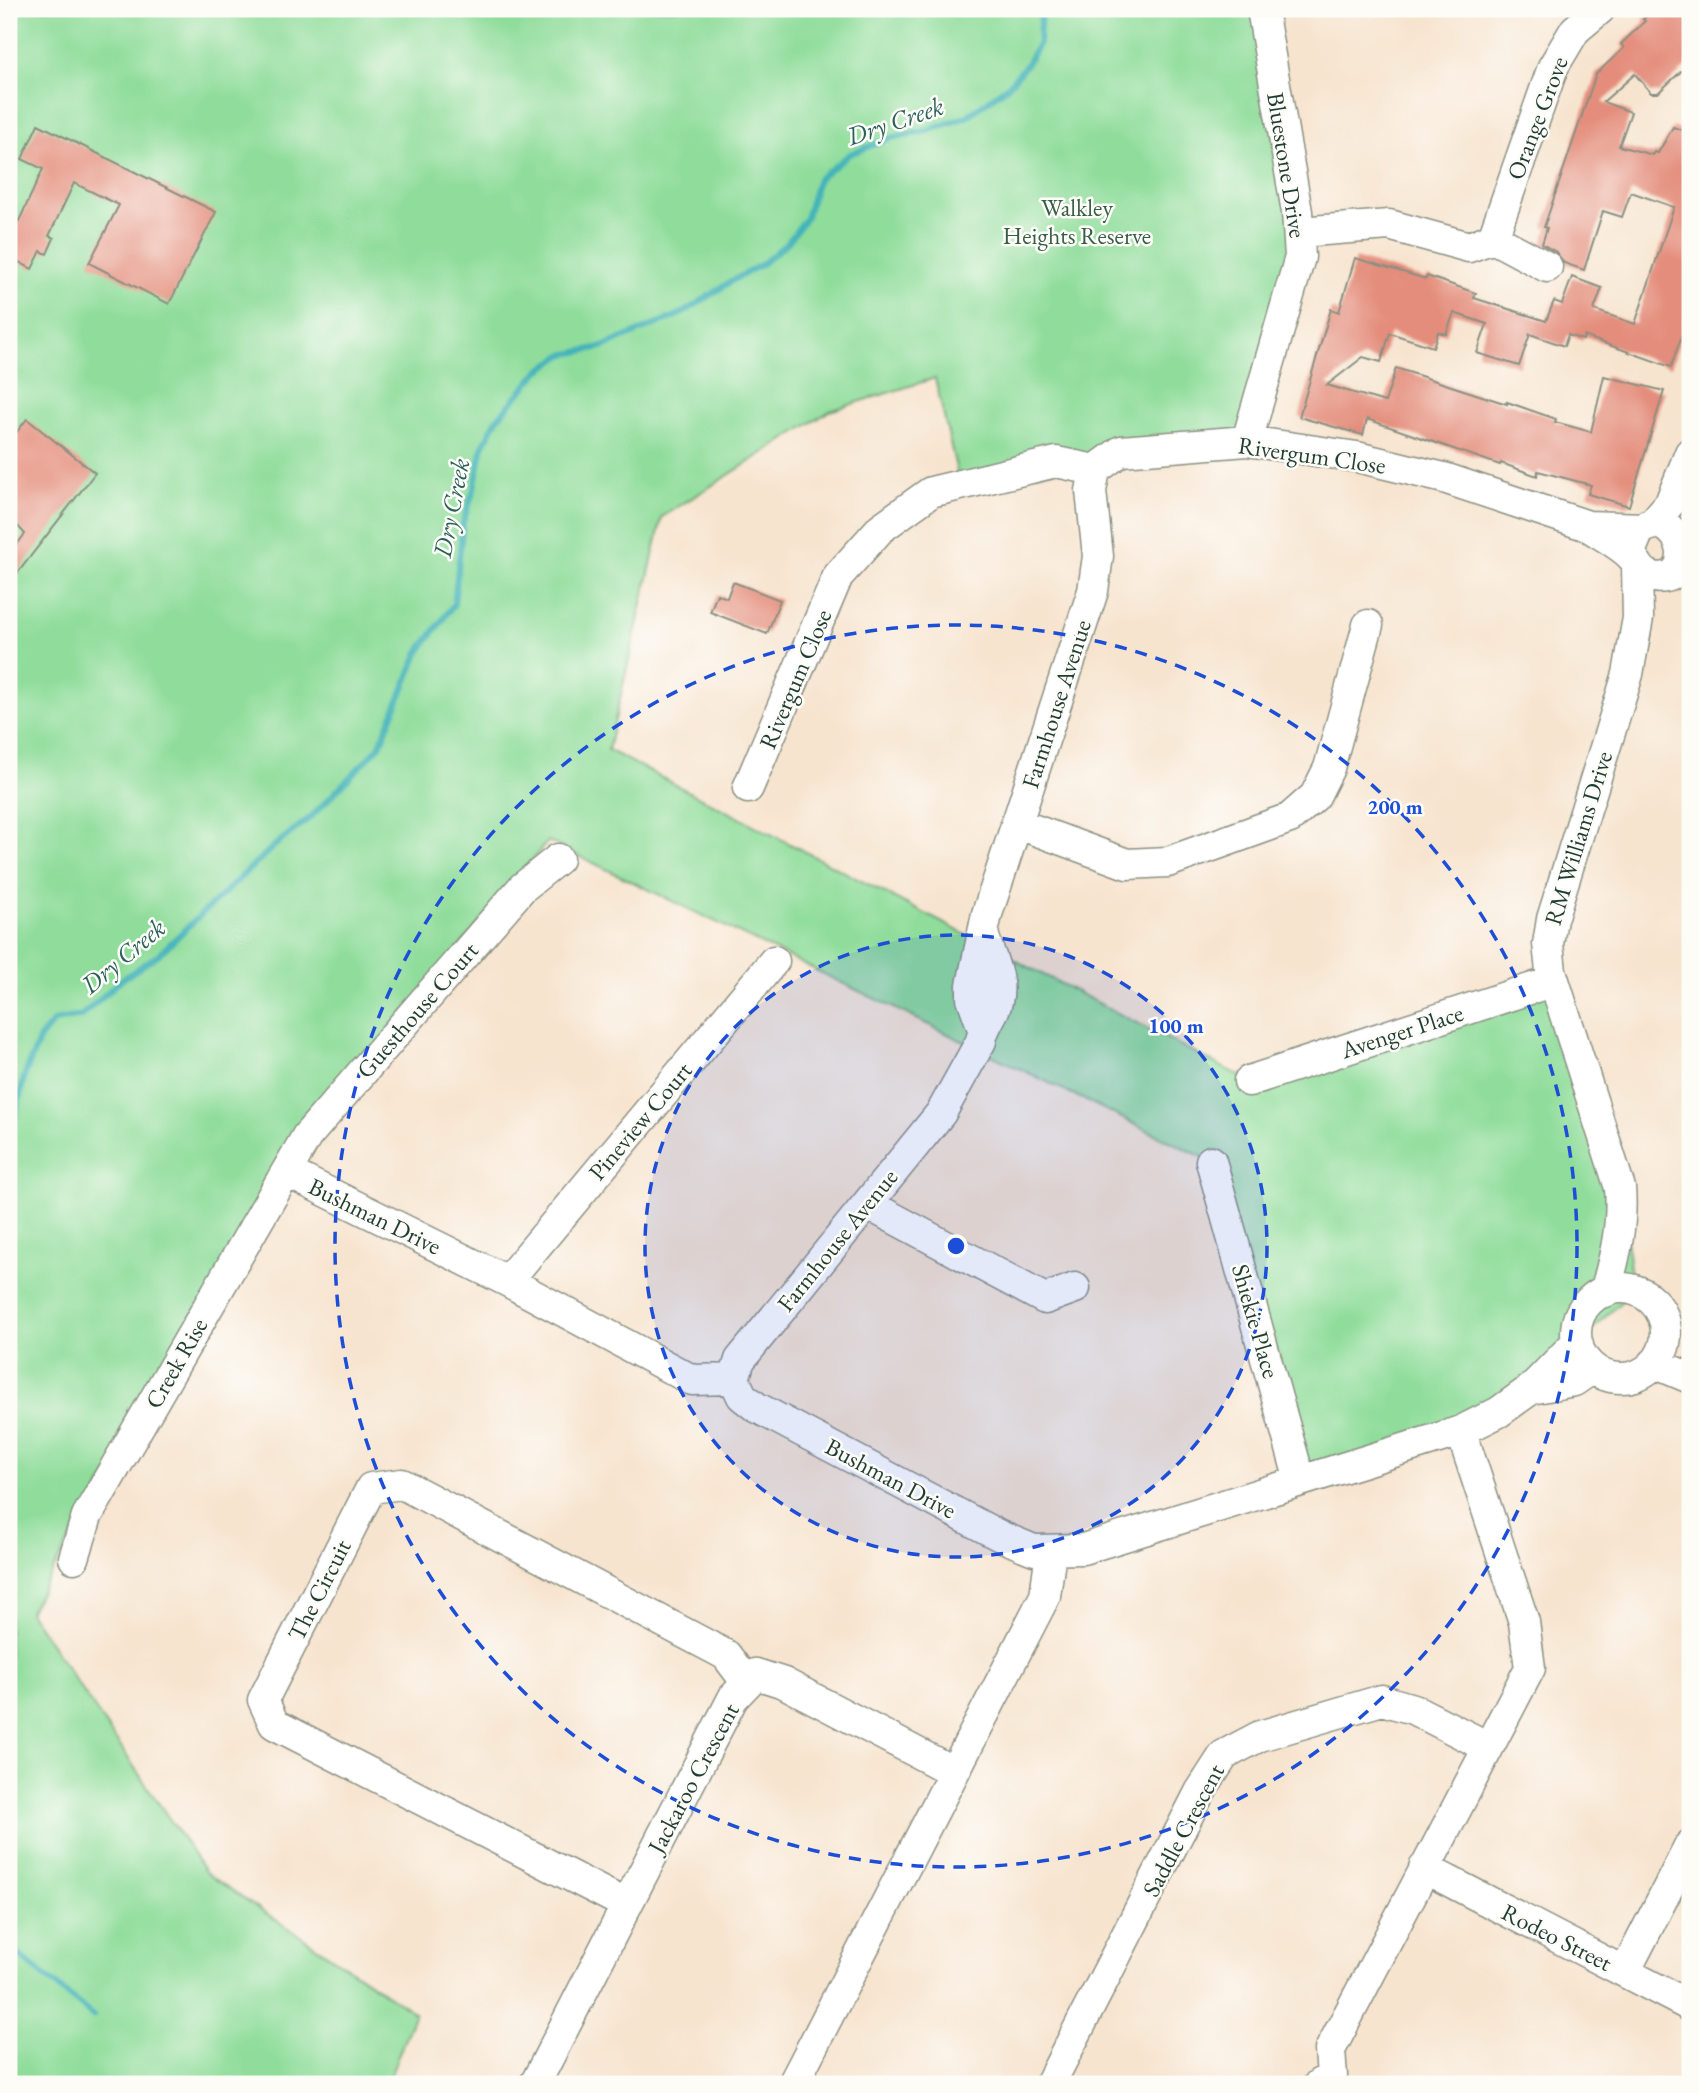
<svg xmlns="http://www.w3.org/2000/svg" width="1699" height="2093" viewBox="0 0 1699 2093" font-family="'EB Garamond',serif">
<rect width="100%" height="100%" fill="#fdfcf7"/>
<filter id="ink" filterUnits="userSpaceOnUse"><feTurbulence type="fractalNoise" baseFrequency=".0143" numOctaves="2"/><feDisplacementMap in="SourceGraphic" scale="14" xChannelSelector="R" yChannelSelector="G"/><feConvolveMatrix kernelMatrix="1 2 1 2 8 2 1 2 1" color-interpolation-filters="sRGB"/></filter>
<filter id="wash" filterUnits="userSpaceOnUse"><feTurbulence type="fractalNoise" baseFrequency=".00686" numOctaves="4" result="noise"/><feDisplacementMap in="SourceGraphic" scale="28" xChannelSelector="R" yChannelSelector="G"/><feGaussianBlur stdDeviation="1.57" result="paint"/><feColorMatrix in="noise" values="0 0 0 0 0 0 0 0 0 0 0 0 0 0 0 0 0 1.4 0 .05"/><feComposite in="paint" operator="in"/></filter>
<g filter="url(#wash)">
<rect width="100%" height="100%" fill="#f7e4cf"/>
<path fill="#90dd9b" stroke="#588d68" stroke-width="2" d="M9,9h1250l41,248 -53,184 -287,44 -25,-107 -105,33 -168,106 -54,233 641,331 302,-110 70,233 12,86 -102,99 -231,92 -89,-320 -663,-320 -248,296 -271,475 177,261 209,140 -28,71h-378z"/>
<g fill="none" stroke-linecap="round" stroke-linejoin="round">
<path stroke="#42b3b9" stroke-width="6" d="M9,1143l16,-69 15,-36 14,-17 27,-5 40,-36 37,-25 115,-108 39,-31 67,-69 40,-95 35,-48 9,-82 11,-33 9,-43 14,-27 42,-48 23,-16 40,-8 81,-34 47,-31 32,-18 26,-22 18,-24 12,-39 32,-25 40,-16 37,-7 39,-14 42,-31 18,-21 13,-22 2,-34
M9,1947l84,69"/>
</g>
<g id="blocks">
<path fill="#e48d7c" d="M1655,9h35v54l-32,30h-7l-16,-19 -32,28 28,10 -12,34 34,9 1,-3 4,1 15,-26 17,6v166l-8,30h2l-13,38 -87,-31 -1,4 -15,-5 -4,11 -34,-12 -11,32 -42,-13 10,-29 -33,-11 -8,21 -8,-2 -5,15 -43,-14 -9,29 -18,-5 -36,28 58,17 11,-34 111,36v-2l49,17 -1,3 36,10 13,-56 60,15 -35,115 -41,-12 3,-9 -53,-14 -1,5 -36,-13 -1,2 -133,-46 -4,16 -64,-18 32,-108 8,3 16,-54 71,21 1,-3 49,17 -2,5 72,23 8,-20 8,3 10,-27 30,11 -8,22 41,14 39,-117 -43,-15 -9,25 -19,-6 -19,59 -20,-7 -8,-11 -14,-8 5,-16 -3,-1 52,-153 28,-26 -3,-4 24,-23 -2,-2z
M38,124l178,88 -47,92 -80,-41 30,-58 -45,-22 -25,53 5,2 -7,16 -6,-3 -9,18 -23,-12v-41l10,5 24,-52 -21,-10z
M27,419l68,54 -86,111v-30l16,-20 -16,-18v-74z
M733,582l47,18 -13,34 -57,-22 7,-18 10,4z"/>
</g>
</g>
<g filter="url(#ink)">
<use href="#blocks" fill-opacity="0" stroke="#8b9082" stroke-width="2"/>
<g fill="none" stroke-linecap="round" stroke-linejoin="round">
<defs>
<path id="minor" d="M1299,232l90,-7 80,22 24,-9 60,-171 22,-37 25,-21
M1493,238l54,29
M1247,441l53,-184 -3,-45 -35,-203
M1651,525l19,-22 20,-50
M1588,526c13,9 33,19 44,31 7,7 8,16 19,19 8,3 18,2 25,-4 23,-29 -26,-76 -42,-29
M748,788l90,-212 43,-48 50,-36 125,-30 39,8 26,-19 126,-10 110,16 87,21 144,48 56,2
M1016,823l111,41 41,-2 122,-44 25,-22 14,-28 39,-143
M983,1029l-11,-31v-13l15,-71 106,-323 5,-35 -7,-65 4,-21
M1249,1081l305,-100
M1211,1161l89,320
M287,1172l220,109 185,99 42,-1 8,17 14,11 244,129 34,14 49,-1 378,-118 38,-19 32,-23 40,-41 7,-3
M867,1204l178,95 30,-11
M507,1281l267,-320
M1576 1333a45 45 0 1 1 90 0a45 45 0 1 1-90 0Z
M1605,1292c10,-34 18,-68 15,-104l-69,-217 -3,-27 4,-25 76,-245 10,-56 -1,-52
M1654,1363l36,15
M734,1379l6,-19 201,-247 40,-72c2,-13 8,-20 13,-31 12,-26 -3,-50 -11,-76
M1531,1389l43,-8 19,-13
M74,1558l13,-42 220,-380 215,-248 36,-29
M1424,1868l266,138
M627,1905l-353,-181 -11,-24 108,-212 31,-4 324,171 21,28
M1625,1972l65,-127
M535,2084l198,-386 23,-24 28,9 170,89
M793,2084l252,-488 6,-45
M1050,2084l150,-292 24,-37 36,-19 122,-36 31,9 75,38
M1319,2084l13,-8 -2,-26 200,-382 -6,-46 -63,-191"/>
</defs>
<use href="#minor" stroke="#8b9082" stroke-width="33"/>
<use href="#minor" stroke="#fff" stroke-width="30"/>
</g>
</g>
<circle cx="956" cy="1246" r="311" fill="#1d4ed8" fill-opacity=".12"/>
<g fill="none" stroke="#1d4ed8" stroke-width="3.5" stroke-dasharray="12 9">
<circle cx="956" cy="1246" r="311"/>
<circle cx="956" cy="1246" r="621"/>
</g>
<g text-anchor="middle" dominant-baseline="central" stroke-width="5" stroke-linejoin="round" paint-order="stroke">
<g font-size="24" fill="#1f3d34" stroke="#fdfcf7">
<text transform="translate(1537 118) rotate(-69)">Orange Grove</text>
<text transform="translate(1287 165) rotate(81)">Bluestone Drive</text>
<text transform="translate(1312 455) rotate(8)">Rivergum Close</text>
<text transform="translate(795 679) rotate(-67)">Rivergum Close</text>
<text transform="translate(1056 704) rotate(-72)">Farmhouse Avenue</text>
<text transform="translate(1578 838) rotate(-73)">RM Williams Drive</text>
<text transform="translate(417 1010) rotate(-49)">Guesthouse Court</text>
<text transform="translate(1402 1031) rotate(-18)">Avenger Place</text>
<text transform="translate(640 1121) rotate(-50)">Pineview Court</text>
<text transform="translate(375 1216) rotate(26)">Bushman Drive</text>
<text transform="translate(837 1240) rotate(-51)">Farmhouse Avenue</text>
<text transform="translate(1256 1321) rotate(74)">Shiekie Place</text>
<text transform="translate(176 1363) rotate(-60)">Creek Rise</text>
<text transform="translate(891 1478) rotate(28)">Bushman Drive</text>
<text transform="translate(319 1590) rotate(-63)">The Circuit</text>
<text transform="translate(693 1778) rotate(-62)">Jackaroo Crescent</text>
<text transform="translate(1183 1830) rotate(-62)">Saddle Crescent</text>
<text transform="translate(1557 1937) rotate(27)">Rodeo Street</text>
</g>
<g font-size="24" fill="#365d49" stroke="#fdfcf7">
<text x="1077" y="207">Walkley<tspan x="1077" dy="28">Heights Reserve</tspan></text>
</g>
<g font-size="26" font-style="italic" fill="#2a605c" stroke="#fdfcf7">
<text transform="translate(895 121) rotate(-19)">Dry Creek</text>
<text transform="translate(451 508) rotate(-79)">Dry Creek</text>
<text transform="translate(123 956) rotate(-40)">Dry Creek</text>
</g>
</g>
<circle cx="956" cy="1246" r="10" fill="#1d4ed8" stroke="#fdfcf7" stroke-width="3.5"/>
<g font-size="21" text-anchor="middle" font-weight="bold" fill="#1d4ed8" stroke="#fdfcf7" stroke-width="5" stroke-linejoin="round" paint-order="stroke">
<text x="1395" y="814">200 m</text>
<text x="1176" y="1033">100 m</text>
</g>
<rect width="1699" height="2093" fill="none" stroke="#fdfcf7" stroke-width="35"/>
</svg>
